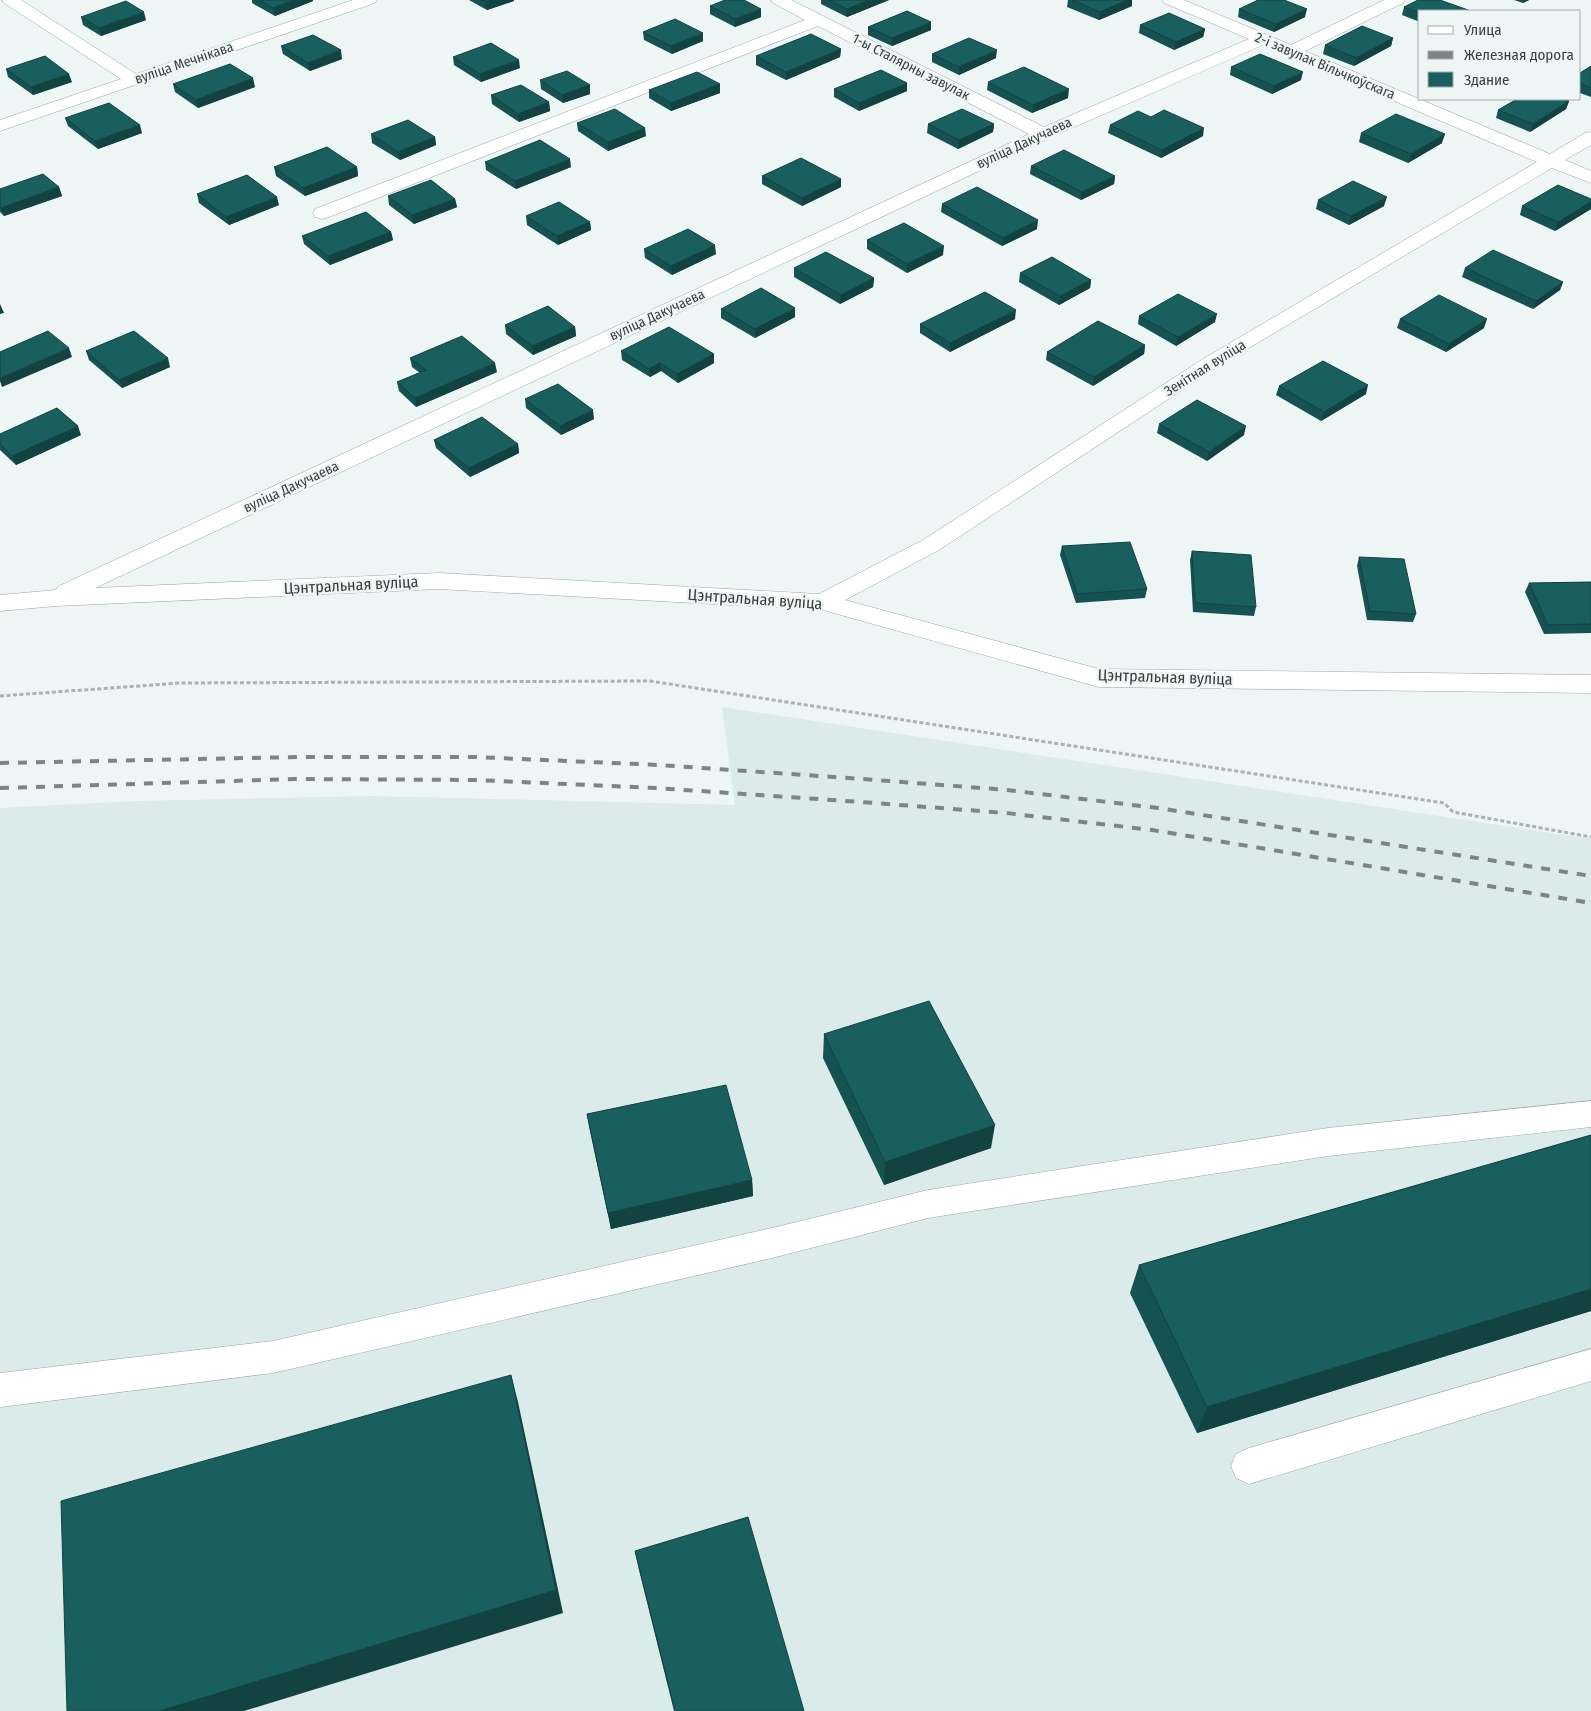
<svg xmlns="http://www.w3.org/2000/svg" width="1591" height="1711" viewBox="0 0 1591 1711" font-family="'Fira Sans Condensed',sans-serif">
<rect width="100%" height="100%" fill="#eef5f5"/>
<path fill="#daebea" d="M722,707l869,132v872h-1591v-903l138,-7 234,-5 363,9z"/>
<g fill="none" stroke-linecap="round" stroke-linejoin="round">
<defs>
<path id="service" d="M1591,1101v26l-263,29 -400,62 -156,40 -499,115 -273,34v-34l273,-32 499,-113 156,-38 400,-62z
M1591,1349v32l-342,103 -13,-6 -5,-12 5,-12 13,-6z"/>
<path id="minor" d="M2,0h19l115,74 217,-74h24l-2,3 -375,128v-11l121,-41 -117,-76z
M771,0h20l253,127 205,-88 -85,-36 -2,-3h22l107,45 93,-45h21l-2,3 -98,48 245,103 35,-21 6,-1v13l-26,15 26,11v12l-39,-15 -335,199 -278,183 -94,50 254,69 492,6v18l-492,-6 -276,-77 -384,-21 -383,17 -56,5v-16l56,-5 3,-4 970,-452 -211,-108 -489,191 -7,2 -7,-2 -2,-4 2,-4 490,-189 -32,-17zM1263,45l274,117 -334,197 -280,181 -104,54 -380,-21 -344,15 954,-450z"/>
</defs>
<use href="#service" stroke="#9ca3a3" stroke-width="1"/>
<use href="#minor" stroke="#9ca3a3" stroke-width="1"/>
<path stroke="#abb0b0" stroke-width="3" stroke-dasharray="4 2.5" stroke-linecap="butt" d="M0,696l180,-13 470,-2 794,122 9,9 138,25"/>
<use href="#service" fill="#fff" fill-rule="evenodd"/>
<use href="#minor" fill="#fff" fill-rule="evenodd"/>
<path stroke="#7f8383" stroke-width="4" stroke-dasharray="9 9" stroke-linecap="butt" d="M0,763l298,-6h177l184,8 204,14 144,11 151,18 433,68
M0,788l296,-9 180,1 180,8 205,14 145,11 146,17 439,73"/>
</g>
<path fill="#165251" d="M252,0h61v1l-38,15 -23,-13z
M469,0h45v1l-27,9z
M821,0h68l-42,17 -26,-13z
M1068,0h64v6l-33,14 -32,-13z
M1514,0h15l-6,3z
M710,6l51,11 -26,10 -25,-13z
M1404,7l16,4v11l-18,-7z
M1239,9l66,8 -31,15 -36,-15z
M81,17l65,3 -45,16 -18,-11z
M1140,25l65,4 -2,8 -29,13 -35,-17z
M868,27l63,3 -39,16 -24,-11z
M643,32l60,9 -31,13 -28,-14z
M1393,38l-2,8 -37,20 -31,-12 2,-9z
M281,46l61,13 -32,12 -27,-17z
M841,49l-1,8 -54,23 -30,-15v-9z
M932,54l64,4 -37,17 -27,-13z
M453,57l67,11 -39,14 -27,-17z
M1591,66v31l-11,-4v-20z
M1231,67l70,13 -29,14 -42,-19z
M6,69l66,13 -39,13 -25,-18z
M540,80l50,5v9l-27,9 -22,-14z
M988,82l80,16 -36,15 -45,-23z
M173,84l82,3 -57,21 -23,-16z
M720,84v9l-49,18 -22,-13v-8z
M834,89l73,2 -48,20 -25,-14z
M491,95l58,7 1,9 -31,11 -27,-18z
M1569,101l-3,8 -36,23 -34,-14 2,-8z
M1151,117l52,19 -42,22 -53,-25 2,-8z
M65,118l77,15 -44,16 -30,-23z
M577,123l69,13 -38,15 -30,-20z
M928,124h66l-1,8 -35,17 -31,-16z
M1361,133l81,10 -34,20 -49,-21z
M371,134l64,3 1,8 -36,15 -28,-17z
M485,162l86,5 -55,22 -30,-19z
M1031,166l84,10 -1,8 -33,16 -51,-26z
M274,167h83l1,9 -53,20 -29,-20z
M762,176l79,11 -39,19 -40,-22z
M59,187l3,9 -58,20 -4,-4v-23z
M197,194l82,11 -50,20 -30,-22z
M388,196l67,3 2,8 -43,17 -25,-19z
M1591,199v10l-36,22 -35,-16 2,-9z
M1318,200l66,6 -35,19 -33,-16z
M942,204l95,25 -35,17 -61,-34z
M526,216l64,6 1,8 -33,15 -31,-20z
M391,232l2,8 -63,25 -26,-21 -2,-8z
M867,240l76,15 -36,18 -40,-24z
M644,249l72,5 -44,21 -27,-17z
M794,268l80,10 -1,9 -33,17 -46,-27z
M1465,268l98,14 -3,8 -27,19 -71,-32z
M1020,273l71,7 -1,8 -31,17 -40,-23z
M721,309l74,8 -40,21 -34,-20z
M1139,316l76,6 -39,24 -38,-22z
M1015,319l-65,33 -30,-19v-9z
M1400,319l84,9 -38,24 -49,-24z
M505,325l70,2 1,9 -43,19 -27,-21z
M1145,345l-1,9 -51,32 -47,-26 1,-8z
M86,351l84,16 -48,21 -33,-28z
M621,351l93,3v9l-36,20 -17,-12 -11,6 -28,-17z
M410,358l87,14 -81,35 -17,-16 -2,-9 23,-9 -8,-6z
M1279,386l87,8 -45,27 -45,-26z
M525,399l69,20 -33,16 -35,-27z
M1159,424l85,11 -37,26 -50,-28z
M0,434l81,1 -65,30 -16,-15z
M434,440l84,4 1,9 -49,24 -34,-29z
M1062,546l85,43 -2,9 -69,5 -16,-48z
M1192,551l64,56 -2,9 -61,-4 -3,-52z
M1359,557l57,57 -3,8 -46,-2 -10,-54z
M1591,582v51l-47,1 -19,-42 4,-9z
M824,1034l167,114 -107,37 -61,-127z
M587,1114l165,66 1,16 -142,33 -21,-98z
M1591,1135v176l-394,122 -67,-140 9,-28z
M635,1551l169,160h-130l-35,-141z"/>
<path fill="#124242" d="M294,0h19v1l-38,15 -2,-8z
M492,0h22v1l-27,9 -1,-8z
M869,0h20l-42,17v-8z
M1127,0h5v6l-33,14 1,-8z
M1524,0h5l-6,3z
M761,9v8l-26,10v-8z
M1307,9l-2,8 -31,15 2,-8z
M144,12l2,8 -45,16 -2,-8z
M931,22v8l-39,16v-8z
M1205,29l-2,8 -29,13 2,-8z
M703,33v8l-31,13 -1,-8z
M1393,38l-2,8 -37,20 2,-8z
M841,49l-1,8 -54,23v-8z
M341,50l1,9 -32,12 -2,-8z
M997,50l-1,8 -37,17v-8z
M519,60l1,8 -39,14 -1,-8z
M1303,72l-2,8 -29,14 2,-8z
M69,74l3,8 -39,13 -2,-8z
M253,78l2,9 -57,21 -2,-8z
M907,83v8l-48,20v-8z
M720,84v9l-49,18v-8z
M590,85v9l-27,9 -1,-8z
M1069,89l-1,9 -36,15 1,-8z
M1569,101l-3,8 -36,23 3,-8z
M549,102l1,9 -31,11 -1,-8z
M994,124l-1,8 -35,17 1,-9z
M140,125l2,8 -44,16 -3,-8z
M645,128l1,8 -38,15v-9z
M1204,128l-1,8 -42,22 1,-8z
M1445,134l-3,9 -34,20 3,-9z
M435,137l1,8 -36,15 -2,-8z
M570,159l1,8 -55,22 -1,-8z
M357,167l1,9 -53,20 -2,-8z
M1115,176l-1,8 -33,16 1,-8z
M841,179v8l-39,19v-8z
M59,187l3,9 -58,20 -3,-8z
M277,197l2,8 -50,20 -3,-8z
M1387,197l-3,9 -35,19 2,-9z
M455,199l2,8 -43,17 -2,-9z
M1591,202v7l-36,22 3,-9z
M1038,220l-1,9 -35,17 1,-8z
M590,222l1,8 -33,15 -1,-9z
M391,232l2,8 -63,25 -2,-9z
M715,245l1,9 -44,21 -1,-9z
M944,246l-1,9 -36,18v-9z
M874,278l-1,9 -33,17 1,-9z
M1091,280l-1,8 -31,17 1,-9z
M1563,282l-3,8 -27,19 3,-8z
M0,304l4,9 -4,1z
M795,308v9l-40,21v-9z
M1016,310l-1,9 -65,33v-9z
M1217,314l-2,8 -39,24 2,-9z
M1487,319l-3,9 -38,24 3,-8z
M575,327l1,9 -43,19 -1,-9z
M1145,345l-1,9 -51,32 1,-9z
M69,348l3,9 -70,30 -2,-6v-3z
M714,354v9l-36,20 -1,-9z
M168,358l2,9 -48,21 -3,-8z
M495,363l2,9 -81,35 -1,-9z
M660,363l1,8 -11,6 -1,-8z
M1368,385l-2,9 -45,27 3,-9z
M593,410l1,9 -33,16 -1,-9z
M78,426l3,9 -65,30 -4,-9z
M1246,426l-2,9 -37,26 2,-9z
M518,444l1,9 -49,24 -1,-9z
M995,1125l-4,23 -107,37 1,-23z
M752,1180l1,16 -142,33 -3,-16z
M1591,1289v22l-394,122 10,-26z
M511,1375l7,27 45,211 -319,98h-84z"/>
<path fill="#195f5e" stroke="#124242" d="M259,0h35l-21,8z
M482,0h10l-6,2z
M725,0h19l17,9 -26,10 -25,-13z
M829,0h40l-22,9z
M1072,0h55l-27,12z
M1258,0h26l23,9 -31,15 -37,-15z
M1418,0h22l31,11h-51v2l-16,-6z
M126,1l18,11 -45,16 -18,-11z
M907,11l24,11 -39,16 -24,-11z
M1169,13l36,16 -29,13 -36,-17z
M675,19l28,14 -32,13 -28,-14z
M1362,26l31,12 -37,20 -31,-13z
M811,34l30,15 -55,23 -30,-16z
M313,35l28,15 -33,13 -27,-17z
M969,38l28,12 -38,17 -27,-13z
M491,43l28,17 -39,14 -27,-17z
M1260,54l43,18 -29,14 -43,-19z
M45,56l24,18 -38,13 -25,-18z
M230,64l23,14 -57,22 -23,-16z
M1591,66v22l-11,-5v-10z
M1024,67l45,22 -36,16 -45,-23z
M881,70l26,13 -48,20 -25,-14z
M567,71l23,14 -28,10 -22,-15z
M697,72l23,12 -49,19 -22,-13z
M521,85l28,17 -31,12 -27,-19z
M1517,99h46l6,2 -36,23 -35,-14z
M109,103l31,22 -45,16 -30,-23z
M615,109l30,19 -37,14 -31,-19z
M962,109l32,15 -35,16 -31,-16z
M1164,110l40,18 -42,22 -52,-25 28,-14 13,6z
M1396,114l49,20 -34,20 -50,-21z
M408,120l27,17 -37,15 -27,-18z
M540,140l30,19 -55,22 -30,-19z
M327,147l30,20 -54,21 -29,-21z
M1064,150l51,26 -33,16 -51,-26z
M801,158l40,21 -39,19 -40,-22z
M43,174l16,13 -58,21 -1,-1v-18z
M247,175l30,22 -51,20 -29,-23z
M431,180l24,19 -43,16 -24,-19z
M1353,181l34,16 -36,19 -33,-16z
M1558,185l33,14v3l-33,20 -36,-16z
M977,187l61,33 -35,18 -61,-34z
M559,202l31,20 -33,14 -31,-20z
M366,212l25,20 -63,24 -26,-20z
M904,223l40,23 -37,18 -40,-24z
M688,229l27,16 -44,21 -27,-17z
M1493,250l70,32 -27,19 -71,-33z
M826,252l48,26 -33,17 -47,-27z
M1052,257l39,23 -31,16 -40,-23z
M761,288l34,20 -40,21 -34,-20z
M985,292l31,18 -66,33 -30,-19z
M1178,294l39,20 -39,23 -39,-21z
M1439,295l48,24 -38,25 -49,-25z
M548,306l27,21 -43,19 -27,-21z
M1098,321l47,24 -51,32 -47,-25z
M669,327l45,27 -37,20 -17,-11 -11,6 -28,-18z
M48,331l21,17 -69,30v-26z
M134,331l34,27 -49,22 -33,-29z
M462,336l33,27 -80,35 -18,-16 29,-12 -16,-12z
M1323,361l45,24 -44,27 -45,-26z
M558,384l35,26 -33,16 -35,-27z
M1197,400l49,26 -37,26 -50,-28z
M57,408l21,18 -66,30 -12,-12v-10z
M482,417l36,27 -49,24 -35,-28z
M1130,542l17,47 -70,5 -15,-48z
M1192,551l59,4 5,52 -61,-4z
M1359,557l45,2 12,55 -46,-3z
M1591,582v42l-43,1 -19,-42z
M929,1001l66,124 -110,37 -61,-128z
M726,1085l26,95 -144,33 -21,-99z
M1591,1135v154l-384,118 -68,-142z
M511,1375l45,215 -396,121h-93l-6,-210z
M748,1517l56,194h-129l-40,-160z"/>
<g text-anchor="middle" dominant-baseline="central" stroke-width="5" stroke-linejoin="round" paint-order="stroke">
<g font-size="14" fill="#3a3d3d" stroke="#eef5f5">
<text transform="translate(184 63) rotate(-19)">вуліца Мечнікава</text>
<text transform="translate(1325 66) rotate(23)">2-і завулак Вільчкоўскага</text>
<text transform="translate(911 67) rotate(27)">1-ы Сталярны завулак</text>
<text transform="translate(1024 143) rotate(-25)">вуліца Дакучаева</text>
<text transform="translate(657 315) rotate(-25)">вуліца Дакучаева</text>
<text transform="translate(1205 368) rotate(-32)">Зенітная вуліца</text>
<text transform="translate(291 487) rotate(-25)">вуліца Дакучаева</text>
</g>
<g font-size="16" fill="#3a3d3d" stroke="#eef5f5">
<text transform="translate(351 585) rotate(-3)">Цэнтральная вуліца</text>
<text transform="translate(755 599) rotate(4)">Цэнтральная вуліца</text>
<text transform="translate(1165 677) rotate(2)">Цэнтральная вуліца</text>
</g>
</g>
<rect x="1418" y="10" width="162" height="90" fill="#eef5f5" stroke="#a6abab"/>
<rect x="1428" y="26" width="25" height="8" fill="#ffffff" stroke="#a6abab"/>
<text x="1464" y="35" font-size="15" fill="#3a3d3d">Улица</text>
<rect x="1428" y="51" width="25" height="8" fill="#7f8383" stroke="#a6abab"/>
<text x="1464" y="60" font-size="15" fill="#3a3d3d">Железная дорога</text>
<rect x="1428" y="72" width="25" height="15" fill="#195f5e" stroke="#a6abab"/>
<text x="1464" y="85" font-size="15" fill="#3a3d3d">Здание</text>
</svg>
